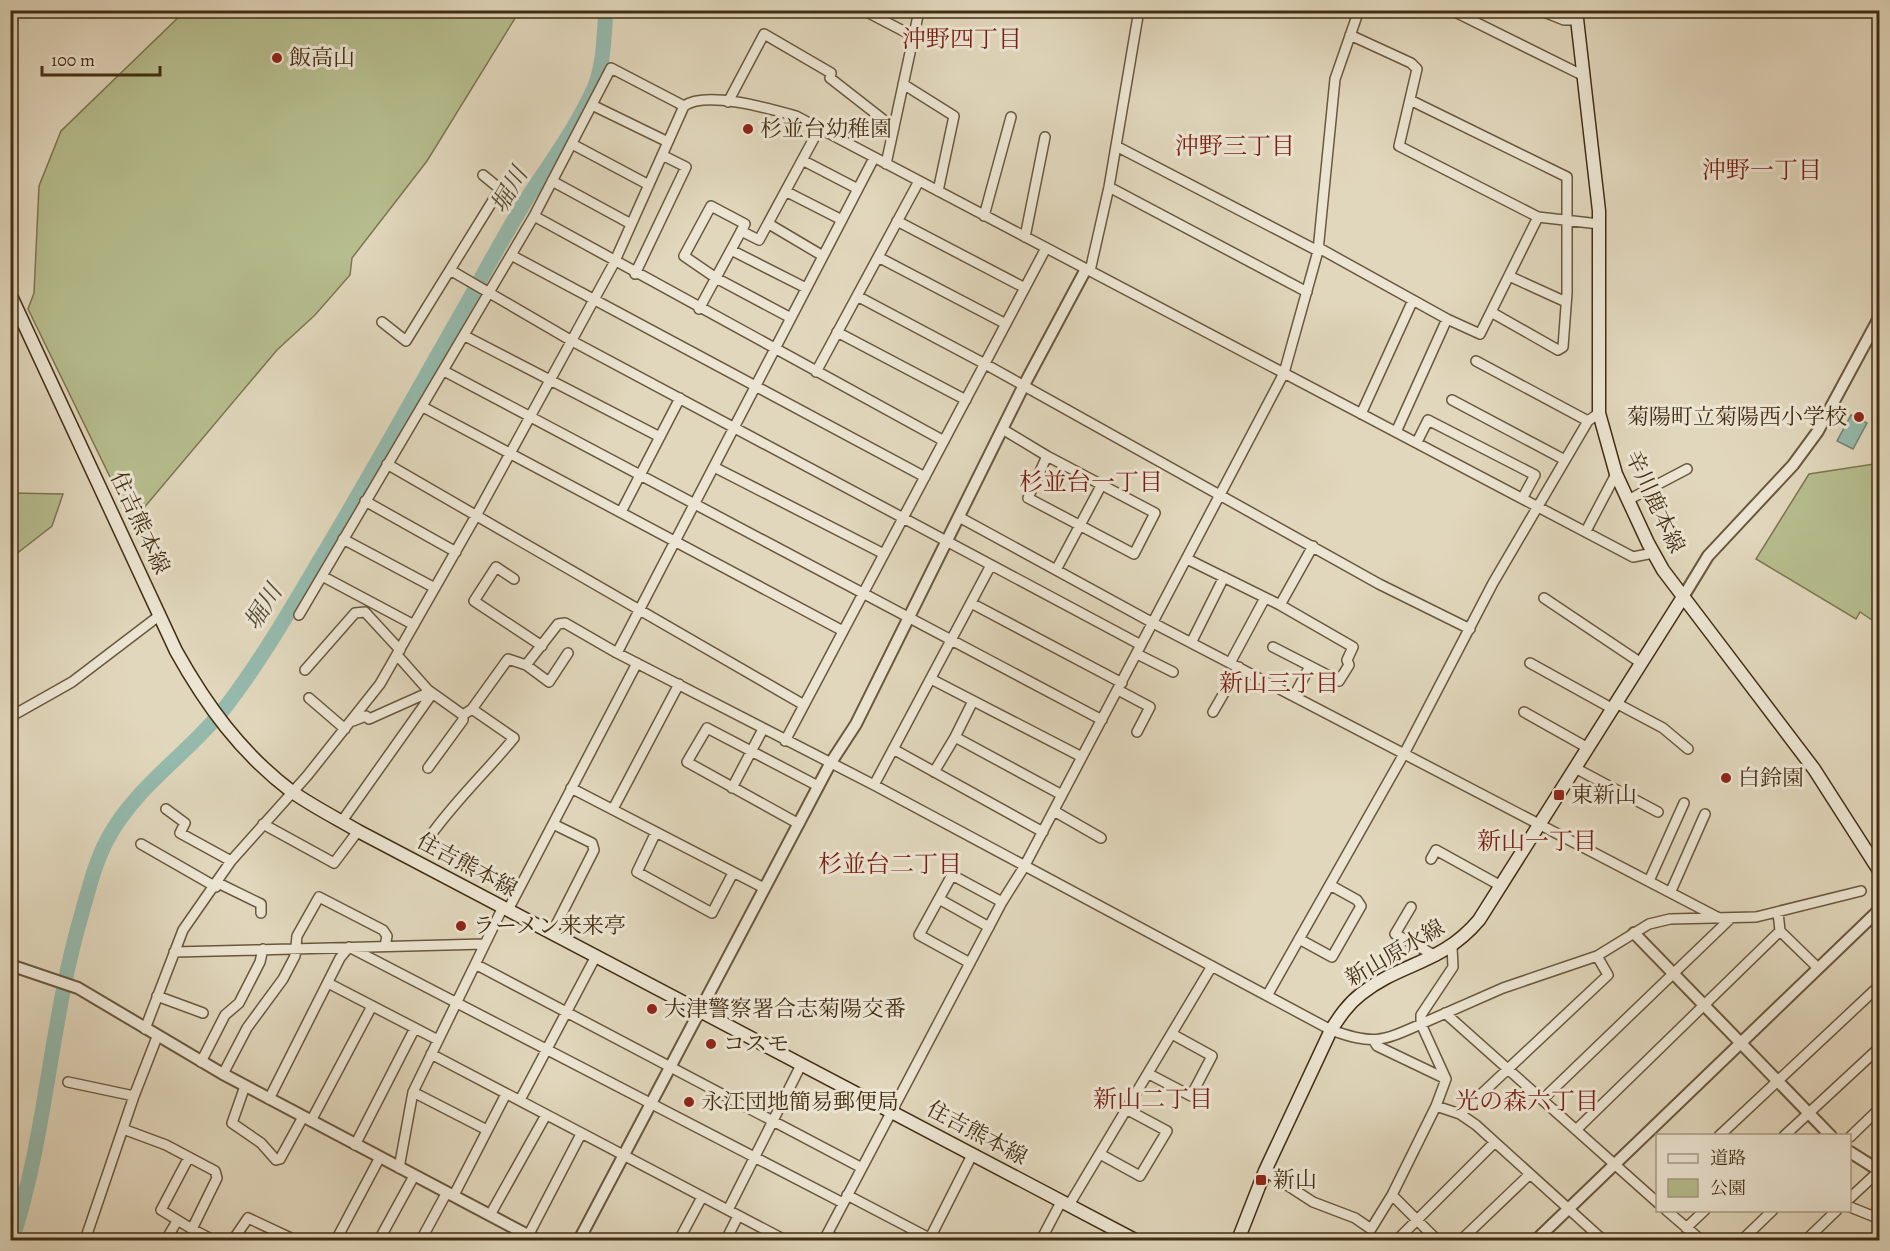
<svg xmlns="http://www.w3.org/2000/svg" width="1890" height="1251" viewBox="0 0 1890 1251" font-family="Alegreya,'Noto Serif JP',serif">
<rect width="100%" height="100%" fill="#e1d7bc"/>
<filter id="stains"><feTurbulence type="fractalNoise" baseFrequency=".00333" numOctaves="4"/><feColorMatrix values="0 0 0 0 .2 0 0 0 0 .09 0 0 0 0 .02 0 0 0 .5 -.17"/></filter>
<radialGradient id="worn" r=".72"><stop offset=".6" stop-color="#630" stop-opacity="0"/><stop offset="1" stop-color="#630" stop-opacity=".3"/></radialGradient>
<path fill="#b6bd8e" stroke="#7c7650" stroke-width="1.5" d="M186,10h324l7,5 -90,146 -75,97 -2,17 -35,40 -38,35 -145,172 -104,-213 6,-16 5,-107 22,-55z
M1874,464l6,3v149l-8,4 -12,-8 -4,7 -100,-60 53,-85z
M11,493l52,1 -11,32 -41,32z"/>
<path fill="#95baad" stroke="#74826f" stroke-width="1.5" d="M1851,415l16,8 -14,26 -16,-8z"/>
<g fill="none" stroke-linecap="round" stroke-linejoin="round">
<path stroke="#95baad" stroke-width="15" d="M12,1240c35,-106 38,-220 70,-327 7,-25 13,-50 25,-73 29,-55 83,-87 120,-135 35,-46 65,-98 94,-147 47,-78 91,-158 136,-237 23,-40 45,-82 69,-121 24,-37 51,-73 69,-114 9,-23 9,-51 11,-76"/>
<defs>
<path id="minor" d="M863,10l50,26
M1451,10l131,65
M1539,10l25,10h13
M1350,35l61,28 6,6 -18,77 139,71 61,7
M903,84l51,32 -16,75
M1410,100l157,77v116l-4,54 -5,3 -67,-38
M728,102l36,-68 67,39 -1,5 64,50
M592,105l76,37
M572,144l77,41
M1116,146l202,105
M804,161l54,28
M886,164l33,-153
M552,181l79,43
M1109,187l198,105
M787,192l55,28
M534,216l410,225
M984,216l27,-99
M897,221l128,67
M769,224l54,32
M741,231l18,9 60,-111
M1025,237l20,-100
M1319,248l128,71 -51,113
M731,250l75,38
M511,255l414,222
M878,257l128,67
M450,270l122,71 569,304
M1090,271l19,-84 30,-177
M635,274l51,-107 -24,-12
M1509,276l57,26
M857,296l128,68 394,220 91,45
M699,309l46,-85 -34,-18 -27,50 32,22 75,40
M1447,319l33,15 58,-117
M382,322l24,19 94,-152 -17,-14
M837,332l129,68
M465,336l195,101
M1476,361l112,60
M444,371l658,349
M816,372l103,-191
M1452,400l113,60
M423,407l420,224
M1361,414l52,-114
M1004,430l43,26
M1417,442l11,-22 107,55 -12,22
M1047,456l108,57 -21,41 -106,-56z
M387,464l417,241
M714,467l170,87
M1628,500l59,-31
M365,501l91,51
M621,512l59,-114
M959,517l194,106 566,295
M1586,531l30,-57
M343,539l92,49
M1187,559l93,46 73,42 -6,13 2,5 -10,16 -29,-15
M1056,570l46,-86
M322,576l92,49
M514,579l-18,-12 -22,34 68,45
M1544,598l97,65
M971,603l151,80
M1280,605l33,-59
M299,615l235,-399 77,-148 73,38
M1191,643l33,-66
M1273,647l37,19 -16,30
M617,653l257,-495
M1137,654l36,18
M397,655l31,35
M1230,663l35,-65
M1530,663l83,46
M526,665l23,17 19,-29
M305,670l50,-57 10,-1 35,38
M931,679l151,78
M1118,690l32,17 -13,25
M309,698l36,31
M1616,703l47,25 25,21
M1213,712l26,-45
M1524,712l64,36
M10,717l62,-35 88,-67
M353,721l13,-5 3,3 56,-25 3,-4 35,25 9,-6 36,-50 18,6 32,-41 7,-1 52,30 257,132 457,245c42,15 50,12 90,-6v-9l32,-48 -1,-20
M955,737l18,-36
M785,741l261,-493
M893,749l150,83
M428,768l35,-48v-5
M1575,768l83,44
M934,772l21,-35 107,58
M874,785l117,-220
M571,788l193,100
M732,788l31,-59
M166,809l19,14 -5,10 51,28
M613,809l66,-125
M1054,811l47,27
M342,821l90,-127
M263,824l71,39 24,-32
M799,824l-112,-62 20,-34 111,58
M656,832l-19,40 75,41 21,-40
M431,835c25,-35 56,-64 83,-97l-42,-29
M141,844l75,43
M1431,859l5,-9 65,36
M1649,881l35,-78
M218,883l43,21v9
M1671,891l34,-77
M939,899l50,28
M1411,907l-16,27 41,22
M508,910l129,-247
M1778,912l2,19 38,37
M552,933l42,-83 -2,-7 -39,-19
M1299,939l33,18 29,-51 -4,-6 -27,-15
M349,947l494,256
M174,952l310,-8
M970,963l-51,-28 33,-60 50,27
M477,965l385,203
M328,983l110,57
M1268,994l137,-242 88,-169 95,-162 11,-8
M157,996l46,17
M1445,1013l213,190
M145,1029l38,-99 48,-69 76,-85 73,-92 97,-170 137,-251 70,-157c22,-16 87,3 112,10l837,441 20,-4
M1374,1041l3,5 69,33
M431,1054l354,186
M201,1062l24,-47 14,-12 21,-41 3,-13
M223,1074l24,-46 36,-49 12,-23 2,-20 22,-39 64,33 4,6 -2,10
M1149,1074l42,22 21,-40 -40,-22
M68,1082l66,14
M245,1086l-13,37 29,20 15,17 4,-1 23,-42
M413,1092l74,38
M269,1099l71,-141 9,-11
M1543,1099l188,-181
M520,1100l76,-144
M1436,1106l24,8 16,11 127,115
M1460,1114l148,-139 -11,-19
M311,1121l61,-115
M123,1129l43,16 49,26 2,7 -25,51 21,11
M1576,1130l204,-199
M1719,1136l161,-151
M1784,1136l96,-89
M1850,1137l30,-29
M355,1145l60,-117
M1100,1154l40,22 27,-45 -41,-22
M189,1157l-28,53 31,19
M399,1168l14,-76 90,-185
M1265,1171l48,31 42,16 16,11 21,-34
M454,1195l52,-101
M847,1195l86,45
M1850,1198l30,-28
M1069,1205l143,-239
M1850,1207l30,12
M728,1210l73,-145
M1666,1210l35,30
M490,1215l56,-100
M1686,1228l19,-18
M827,1234l11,6
M528,1236l53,-102
M85,1240l49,-144 23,-59
M166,1240l11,-19
M233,1240l15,-22 47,22
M336,1240l43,-81
M379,1240l35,-64
M421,1240l26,-48
M679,1240l23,-43
M726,1240l12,-24
M824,1240l178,-338 22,-35 260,-494 34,-122 17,-172 24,-69
M929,1240l43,-85
M1041,1240l20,-38
M1397,1240l97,-97
M1437,1240l-45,-45 44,-89 10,-27 -25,-55 82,-36 94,-32 52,-32 21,-5 86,-2 105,-26
M1461,1240l69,-66
M1742,1240l31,-30
M1806,1240l31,-30"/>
<path id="tertiary" d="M1683,597l25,-41 85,-91 25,-34 62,-115
M1634,933l197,203
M10,965l68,23 145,86 314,166
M1850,1152l30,19
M579,1240l251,-476 26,-40 168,-339 62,-116
M1536,1240l344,-331"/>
<path id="secondary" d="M1576,10l23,201v202l17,61 32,69 15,27 151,199 66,103
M10,294l166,357c30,54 65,102 115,140 21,15 45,27 67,40l777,409
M1238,1240l27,-69 66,-141c9,-14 17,-26 30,-36 40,-32 80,-29 118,-74l204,-323"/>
</defs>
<use href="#minor" stroke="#6a583c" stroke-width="12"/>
<use href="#tertiary" stroke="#6a583c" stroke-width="14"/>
<use href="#secondary" stroke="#432e12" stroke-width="15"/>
<use href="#minor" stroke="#ece5d3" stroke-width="9"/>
<use href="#tertiary" stroke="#ece5d3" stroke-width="10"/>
<use href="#secondary" stroke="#ece5d3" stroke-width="12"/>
</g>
<g fill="#8f2418" stroke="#ece5d3" stroke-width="2">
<circle cx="277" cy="58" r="6"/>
<circle cx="748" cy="129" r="6"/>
<circle cx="1859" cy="417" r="6"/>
<circle cx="1726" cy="778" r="6"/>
<rect x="1553" y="789" width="12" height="12" rx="3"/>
<circle cx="461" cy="926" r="6"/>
<circle cx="652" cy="1009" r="6"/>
<circle cx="711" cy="1044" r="6"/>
<circle cx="689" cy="1102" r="6"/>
<rect x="1255" y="1174" width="12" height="12" rx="3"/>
</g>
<g text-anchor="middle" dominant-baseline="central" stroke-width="6" stroke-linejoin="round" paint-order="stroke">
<g font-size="22" fill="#432e12" stroke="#ece5d3" text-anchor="start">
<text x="289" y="58">飯高山</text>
<text x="760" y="129">杉並台幼稚園</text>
<text x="1847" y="417" text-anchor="end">菊陽町立菊陽西小学校</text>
<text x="1738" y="778">白鈴園</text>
<text x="1571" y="795">東新山</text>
<text x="473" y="926">ラーメン来来亭</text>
<text x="664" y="1009">大津警察署合志菊陽交番</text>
<text x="723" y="1044">コスモ</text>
<text x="701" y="1102">永江団地簡易郵便局</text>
<text x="1273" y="1180">新山</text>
</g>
<g font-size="22" fill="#432e12" stroke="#ece5d3">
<text transform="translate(1655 502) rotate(65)">辛川鹿本線</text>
<text transform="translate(140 523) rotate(65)">住吉熊本線</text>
<text transform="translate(467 865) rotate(28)">住吉熊本線</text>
<text transform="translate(1395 953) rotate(-30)">新山原水線</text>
<text transform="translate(977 1133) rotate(28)">住吉熊本線</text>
</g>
<g font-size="24" fill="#7a1f14" stroke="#ece5d3">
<text x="962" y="39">沖野四丁目</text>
<text x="1235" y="146">沖野三丁目</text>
<text x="1762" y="170">沖野一丁目</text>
<text x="1091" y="482">杉並台一丁目</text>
<text x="1279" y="683">新山三丁目</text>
<text x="1537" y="841">新山一丁目</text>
<text x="890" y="864">杉並台二丁目</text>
<text x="1153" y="1099">新山二丁目</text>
<text x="1527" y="1101">光の森六丁目</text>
</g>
<g font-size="24" font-style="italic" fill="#534a31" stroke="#ece5d3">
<text transform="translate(509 190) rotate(-60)">堀川</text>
<text transform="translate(263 607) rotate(-58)">堀川</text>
</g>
</g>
<rect width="1890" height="1251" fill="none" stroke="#e1d7bc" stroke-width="36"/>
<rect x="12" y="12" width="1866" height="1227" fill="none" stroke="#432e12" stroke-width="3"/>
<rect x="18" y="18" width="1854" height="1215" fill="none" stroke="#432e12" stroke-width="1.5"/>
<rect x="1656" y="1134" width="195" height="78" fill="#ece5d3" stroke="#a89c86" stroke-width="1.5"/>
<rect x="1668" y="1154" width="30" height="9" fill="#ece5d3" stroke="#a89c86" stroke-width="1.5"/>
<text x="1710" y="1164" font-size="18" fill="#432e12">道路</text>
<rect x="1668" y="1179" width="30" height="18" fill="#b6bd8e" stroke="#a89c86" stroke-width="1.5"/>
<text x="1710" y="1194" font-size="18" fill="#432e12">公園</text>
<path d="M42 66v9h118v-9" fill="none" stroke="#432e12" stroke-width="3"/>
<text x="51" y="66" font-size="18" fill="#432e12" stroke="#ece5d3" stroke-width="4.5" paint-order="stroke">100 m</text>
<rect width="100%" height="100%" filter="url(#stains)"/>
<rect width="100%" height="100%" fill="url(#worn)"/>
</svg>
